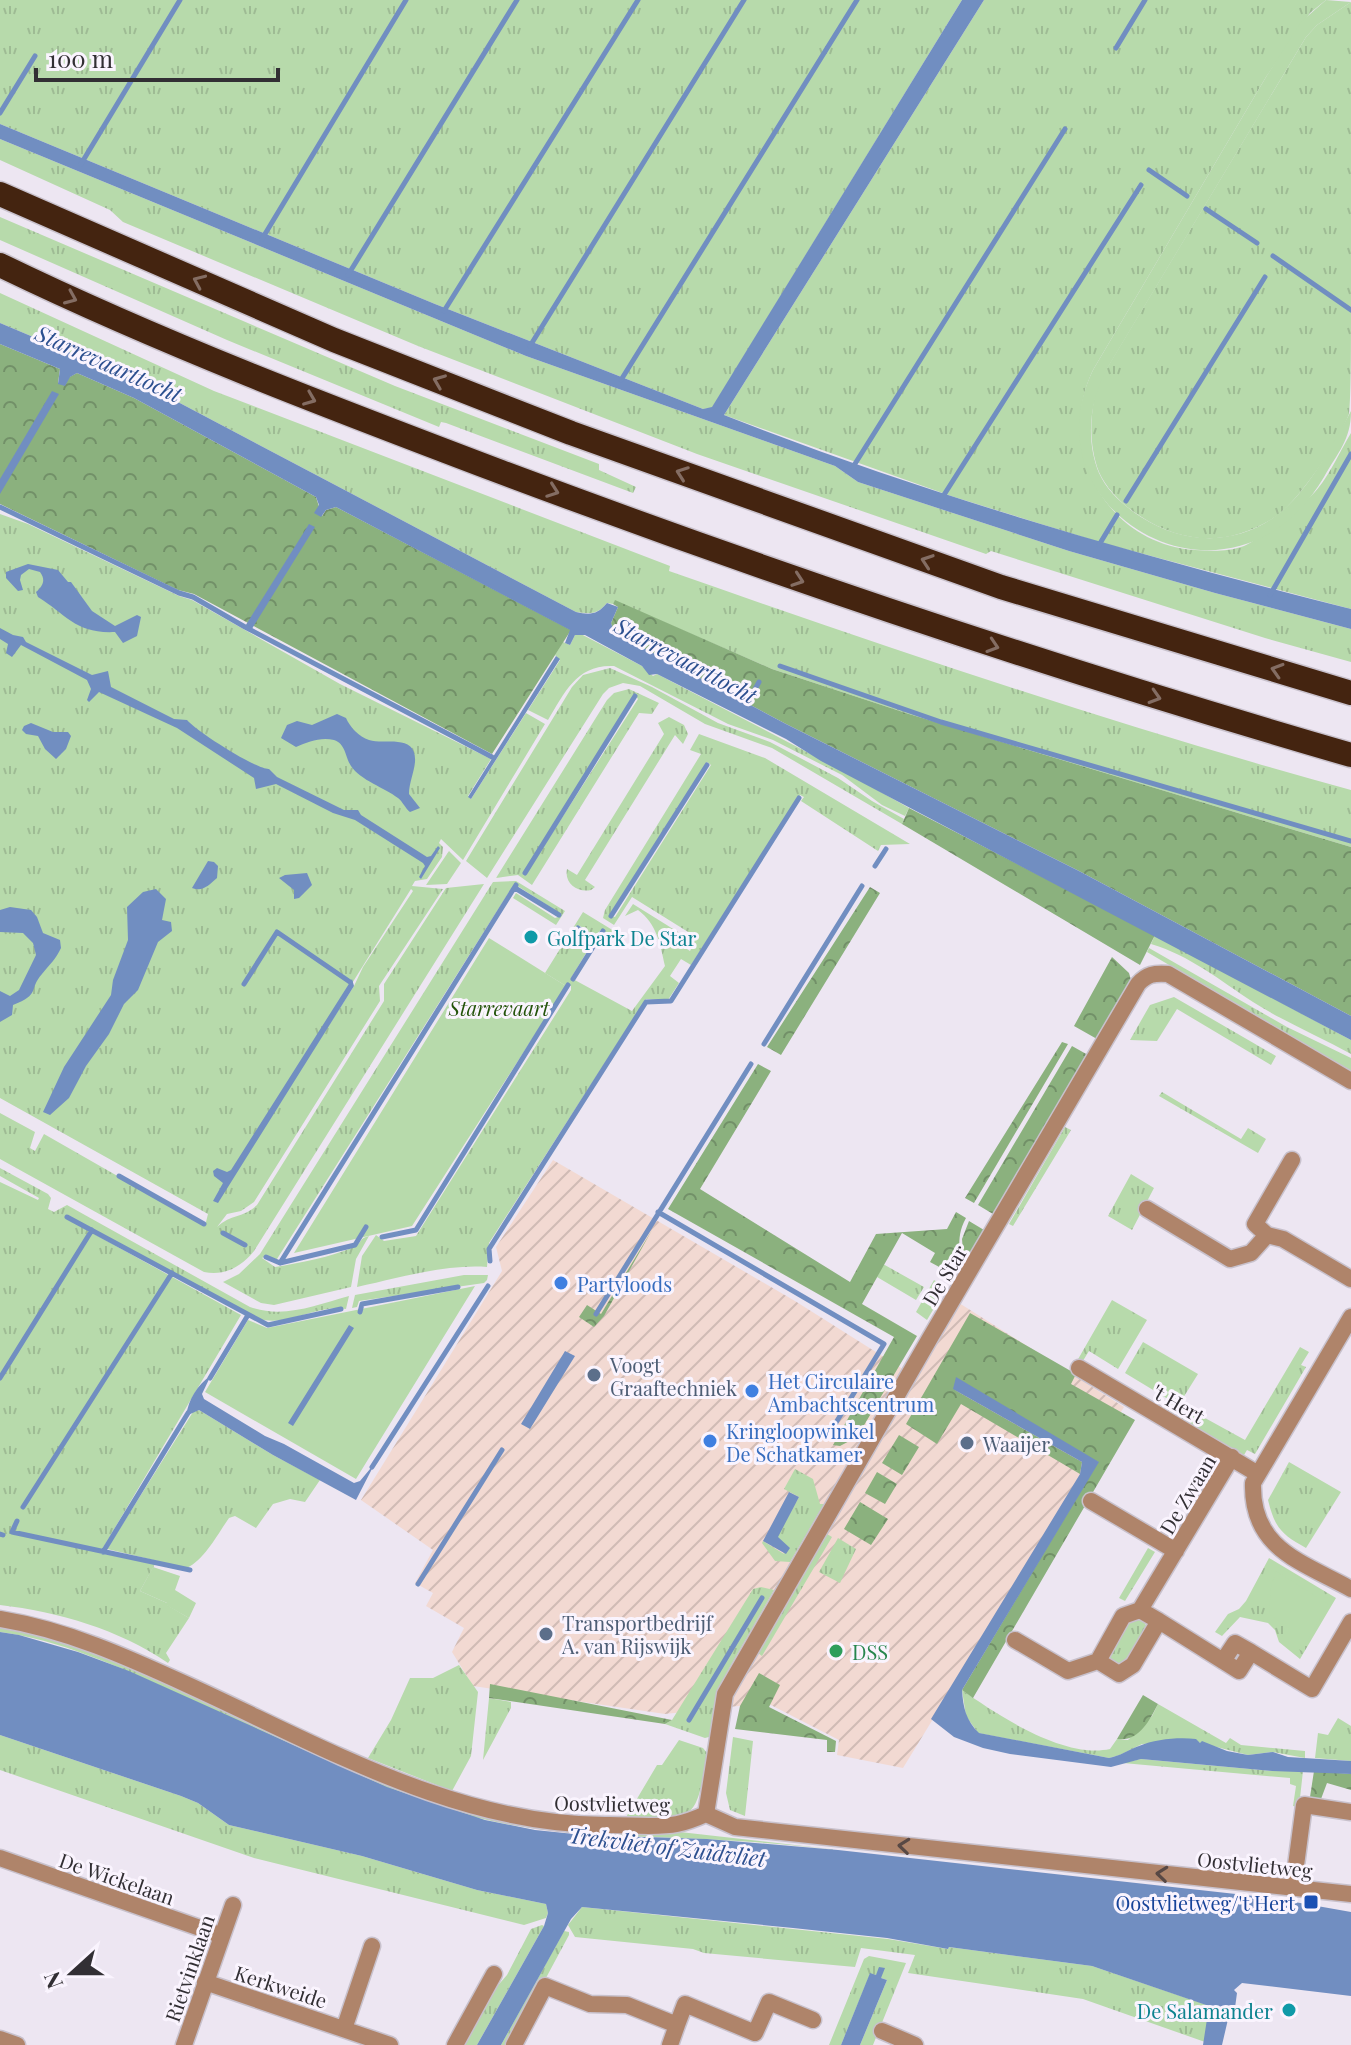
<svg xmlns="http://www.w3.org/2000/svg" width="1351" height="2045" viewBox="0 0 1351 2045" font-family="'Playfair Display',serif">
<defs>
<pattern id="industrial-furrows" width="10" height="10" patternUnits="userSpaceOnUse" patternTransform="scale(2)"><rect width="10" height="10" fill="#f2d9d2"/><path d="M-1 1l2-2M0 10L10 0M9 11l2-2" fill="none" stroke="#d0bbb5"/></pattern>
<pattern id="grass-tufts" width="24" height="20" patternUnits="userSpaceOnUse" patternTransform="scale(2)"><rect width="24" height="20" fill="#b7daab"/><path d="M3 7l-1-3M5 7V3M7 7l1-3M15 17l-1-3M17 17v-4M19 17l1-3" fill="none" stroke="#9ebb94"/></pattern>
<pattern id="forest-crowns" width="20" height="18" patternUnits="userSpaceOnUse" patternTransform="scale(2)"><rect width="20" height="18" fill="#8bb17e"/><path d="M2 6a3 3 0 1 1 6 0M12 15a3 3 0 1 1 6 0" fill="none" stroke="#729068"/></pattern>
</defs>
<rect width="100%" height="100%" fill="#ede6f2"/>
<path fill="url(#industrial-furrows)" d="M553,1160l242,141 111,70 42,-75 176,111 -221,361 -66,-13 2,-15 -72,-37 -102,11 -192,-28 -21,-34 12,-24 -38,-22 7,-13 -18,-10 18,-33 -72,-50 141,-229 -6,-24z"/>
<path fill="url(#grass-tufts)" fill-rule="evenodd" d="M0,0h962l-250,408 -9,1 -268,-105 -435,-180z
M984,0h342l-16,13 -44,64 -173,293c-38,78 13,174 102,180 17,1 32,2 49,-4 10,-4 20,-14 29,-21 13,-10 28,-19 39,-30 15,-14 28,-44 39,-62v19l-19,33 19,-30v154l-249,-66 -151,-47 -227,-81z
M1351,2c0,107 0,214 0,321 0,20 0,76 -2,91 -11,28 -49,86 -74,103 -45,29 -91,28 -135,-1 -16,-10 -33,-26 -41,-44 -11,-28 -9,-61 -1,-89l208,-346 11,-12z
M0,139l526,217 309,110 23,16 211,69 146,42 136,36v33l-86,-24 -274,-87 -5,3 -289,-100 -279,-108 -295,-124 -13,-12 -110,-50z
M0,217l395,169 204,78v6l37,17 -3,6 -187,-70 -5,-1 -2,5 -212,-87 -227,-100z
M0,293l214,98 456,175 -1,5c225,79 452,156 682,219v57l-442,-133 -137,-45 -157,-68 -2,3 -6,-1c-10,12 -17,11 -31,9l-436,-230 -140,-59z
M0,514l28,10 151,72 13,4 148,84 151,75 -23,37 3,3 55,-86 19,11 -82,136 -22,-21 -2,4 4,4 -1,10 -15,22 -12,2 -3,5 31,3 -64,97 1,15 -126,201 -13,9 -14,3 -10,13c15,-14 25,-8 40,-22l127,-204v-17l62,-96 38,-4 -230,367c-13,16 -29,25 -50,21l-204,-113v-46l35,19 -5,16 5,3 9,-17 161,92 3,-12 -208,-116zM411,889l2,2 -50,76 -9,19 -138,215z
M579,633l63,33 11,10 4,-2c84,44 169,86 252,134l-4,8 -23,-11 -40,-30 -69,-35 -45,-16 -114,-58c-37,-2 -49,26 -66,54l-20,-10 32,-50 -5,-5 8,-13 7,3 5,-10z
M610,668l42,19 66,36 52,19 68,36 34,23 32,18 -2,5 -130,-76 -67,-24 -65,-38 -17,-3 -14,5 -6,6 -116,184 -21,-17 106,-174 11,-12z
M629,689l30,14 -7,11 -13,-1 -107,172 -14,-10 -22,3 111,-178 7,-7zM635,695l3,4 -112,175 -2,-1z
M669,717l15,8 4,9 -5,10 -8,-9 -90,145 10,7 -4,3c-13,3 -27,-6 -24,-21l10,6 87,-141 -6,-11z
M699,734l66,24 145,86 -29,1 -3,6 -77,-50 3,-4 -4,-2 -109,170 -10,-6 -11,17 9,7 -11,17 -22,-1 -157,244 -2,24c-42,-3 -89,11 -130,20l5,-31 14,-21 8,6 32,-5 155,-246v-4h-5l-21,-13 38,-61 36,22h-12l-6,-4 -6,6 -15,-10 -3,5 14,9v5l-20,33 61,33 33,-45c-5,-22 -8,-42 -27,-56l-13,6 8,-12 53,33 -5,8 9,6 2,-4 -4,-4 5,-8 -61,-38 -18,28 -11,-7 2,-8 96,-156 -11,-4zM707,762l4,3 -96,152 -4,-1 -1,-2z
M449,851l12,12 -14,21 -21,1z
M516,881l49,30 -9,14 -43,-27 3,-5 39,25 3,-1v-5l-39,-25 -8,2 -234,370 -4,1 -7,-4 -4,2 13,9c25,-4 56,-10 79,-20 8,-4 5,-9 15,-11l-13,23 -5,28 -77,18 -13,-2 -38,-21 16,-8 21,-20 233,-372z
M1155,935l196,105v14c-32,-18 -67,-32 -98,-52 -32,-21 -64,-47 -102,-58z
M1149,948l138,79 64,31v14l-204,-120z
M1174,997l102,59 -5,9 -94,-56 -20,32 -27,-1 20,-35z
M1162,1092l79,47 7,-11 18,11 -8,14 -99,-57z
M1065,1127l6,3 -58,96 -4,-2z
M0,1168l48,26 3,4 -3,11 6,3 13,-7 183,102c34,12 66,-2 99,-11l-3,13c-30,-5 -57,18 -87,10l-181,-94 163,90 -141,238 55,11 -15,27 27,12v2l22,13 -23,35 4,7 -2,3c-50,-34 -109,-51 -168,-58v-423l38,18 1,-2 -39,-22z
M1131,1174l23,14 -22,42 -24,-14z
M883,1264l41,23 -8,13 -39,-23z
M464,1275h24l-1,5 -3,3 -125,18 -2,6 -5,1 3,-13z
M934,1280l12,8 -19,32 -11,-8z
M1112,1300l35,20 -29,49 -29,-18 -8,13 -4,-3z
M1143,1342l55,32 -25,40 -10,-6 5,-9 -43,-26z
M1300,1347l9,5 -8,13 5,2 -51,87 -8,-4 -3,5 -65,-37 6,-11 60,33z
M199,1410l74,45 47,25 -15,22 -15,-3 -17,5 -17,24 -21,-12 -6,2c-12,17 -24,41 -42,50l-80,-19 86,-137z
M1289,1462l52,30 -35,56c-25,-14 -31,-20 -38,-48z
M795,1469l18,10 7,25h4l-34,58 -15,-1 -13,-18 1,-2 21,13 -7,-17 22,-40 -15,-8z
M827,1534l5,3 -70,119 -4,-3z
M838,1538l18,11 -16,34 -21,-11z
M1148,1548l7,4 -30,49 -6,-3z
M1269,1558l67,40 -36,61 -21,-17 -4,-12 -7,-7 -28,-6 -18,19 -7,-4 13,-18 11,-5 7,-8z
M761,1587l13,3 -47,82 -18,65 -4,1 -40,-14 7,-4 81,-131z
M1139,1617l5,4 4,9 -20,33 -10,3 -7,-4 -2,-10 18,-31z
M0,1626l26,5 82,25 252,115 225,60 95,1 158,18c-45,-5 -89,-9 -134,-11 -95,-4 -172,-2 -264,-32 -92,-31 -180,-77 -268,-116 -55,-25 -112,-51 -172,-59z
M459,1665l19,27 -7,64 -19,35 -84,-33 23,-38 19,-42h23z
M962,1690c37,26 102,69 148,59l7,-10 11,1 24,-24 6,-12 68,39 4,-5 11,7 64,6v7l-32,-6 -25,3 -51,-13 -55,2 -22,11 -11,3 -131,-25 -12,-17z
M489,1698l22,4v6l-28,52z
M1338,1718l13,8v35l-36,-3 3,-25 10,2z
M0,1735l181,61 17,7 31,22 133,31 115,34 69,14 2,9 -2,5 -22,7 -270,-67 -254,-88z
M733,1737l20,4 -8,75 -15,-6 -4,-17z
M679,1740l24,8 4,5c-11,72 -13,65 -82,66l32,-54h5z
M1141,1759l131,12h31l-4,36 -6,-1 3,-20 -6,-2v-6l-167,-15z
M582,1907l306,32 60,10 1,-2 143,19 118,40 -4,33 -1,3 -122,-43 -175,-26 7,-18 -54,-7 -6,19 -151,-14 -11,-4 -118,-12 -7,-12z
M542,1925l2,1 -67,119h-14l30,-54 14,-16 24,-46z
M564,1931l5,1v3l-59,110h-9z
M869,1956l37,7 -33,82h-13l27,-65 -6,-2 -1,-11 -4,9 -6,-2 -29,71h-12l35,-86z"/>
<path fill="url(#forest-crowns)" d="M0,344l60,25 -2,14 19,-10 57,25 182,99 6,19 4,-6 10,-3 235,123 -79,124 -298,-160 -16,-4 -178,-86z
M615,600l157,69 137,45 442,133v169l-272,-145 -293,-147 -173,-92 -2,-9 7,-16 -5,-3z
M909,808l246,127 -15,30 -238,-141z
M870,887l10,6 -99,162 -14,-8z
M1112,957l17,16 2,7 -34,59 -23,-13z
M1062,1042l6,2 -94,159 -9,-5z
M1072,1046l16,9 -95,159 -15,-9z
M758,1064l13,7 -71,118 150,93 26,-48 71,-5 9,-17 10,6c-13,23 -1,36 -12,57l-24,-13 5,-9 -33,-20 -40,71 55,32 -60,101 -17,9 -7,-1 61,-108 -226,-128z
M969,1221l15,9 -20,35 -2,-26z
M652,1230l-48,86 -10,11 -15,-10 8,-12 14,9z
M970,1313l106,61 -5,10 64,36 -162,278 -11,-8 136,-228 -145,-73 129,73 -2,12 -119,-70 -24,40 -31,-20z
M899,1435l20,12 -17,28 -20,-12z
M877,1472l20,12 -12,20 -20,-11z
M860,1502l28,17 -17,26 -27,-16z
M759,1673l21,12 -11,22 67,34 -1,11h-8v-12l-92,-11 5,-23z
M490,1684l182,36 -7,4 -176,-26z
M1143,1695l15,9c-9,17 -19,38 -41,35z
M1314,1771l37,3v16l-24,-7 -6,16 -11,-2z"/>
<path fill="#b7daab" d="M1326,0l25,2 -34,23 -11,12 -198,330c-18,31 -23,72 -9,106 8,18 25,33 42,44 42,27 94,30 136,-2 30,-22 56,-71 74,-104 0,29 -13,41 -27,66 -91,155 -301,37 -231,-107l173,-293 35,-55z
M489,938l77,48 -154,240 -118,27z
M475,1286l-119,193 -151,-87 43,-72 19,8z
M153,1567l27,9 -5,14 21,13 -7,15 -23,-13 1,-2 -27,-12z
M1276,1571l52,33 -26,47 -20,-12 3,-13 -16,-12 2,-27z"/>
<path fill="#718ec1" d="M962,0h22l-260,415c204,80 415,141 627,194v20l-136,-36 -146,-42 -211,-69 -23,-16 -309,-110 -526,-217v-15l435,180 268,105 9,-2z
M0,323l140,59 436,230c14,3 21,3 31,-9l11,4 -7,16 3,9 172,92 293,147 272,145v24l-530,-279 -35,-22 -129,-65 -8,1 -7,-9 -57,-31h-10l-5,10 -5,-2 5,-13 -234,-123 -10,3 -5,7 -7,-4 5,-8 -3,-8 -182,-99 -57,-25 -7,4 -5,9 -7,-2 2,-15 -60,-25z
M52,391l7,3 -59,100v-15z
M309,524l6,3 -65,105 -6,-4z
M28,564l30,6 10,12h3l21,29 23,15 22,-11 4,2 -4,19 -14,7 -8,-11c-39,2 -48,-17 -77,-35l-2,-5c7,-6 10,-12 4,-20l-11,-3 -8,6 -1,5 3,10 -5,1 -12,-13v-6z
M0,628l13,7 10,2 3,5 66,33 16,-4 3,16 63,32 13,1c9,11 70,50 82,49l8,8 67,33h14l3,5 66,42 4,-1 7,-10 2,2 -19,31 -2,-2 6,-11 -2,-3 -68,-43 -22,-7 -57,-29 -20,5 -2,-11 -77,-50 -78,-36 -10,10 -2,-2 4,-11 -4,-9 -66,-35 -9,12 -6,-4 2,-9 -8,-5z
M556,656l4,3 -89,140 -3,-2z
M337,714l9,4c4,9 13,19 23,22 16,5 48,-7 46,22 -1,11 -6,21 -6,32l11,14 -10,4c-5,-4 -7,-10 -12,-14 -13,-10 -38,-18 -47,-32 -6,-9 -5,-22 -17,-26 -14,-3 -26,2 -38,7l-15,-9 6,-13 10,-4 15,4z
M31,723l22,9h15l3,4 -5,13 -10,10 -11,-10 -7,-13 -12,-2 -4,-4 2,-4z
M208,861l6,1 4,4 -1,12c-8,7 -14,14 -25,10z
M307,873l5,12 -13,13 -5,1v-9l-15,-12 6,-3z
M156,889l10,10 -4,21 9,2 1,9 -14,11 -20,48 -14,14 -15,30 -23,32 -17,32 -19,17 -7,-3 21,-45 47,-72 2,-15 15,-40 -1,-33 16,-15z
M10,907l21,3 6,7 6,16 17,7 1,8c-5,11 -11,16 -19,26 -14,16 -1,20 -29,31l-1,10 -12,7v-31l10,5 9,-6 17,-35 -3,-12 -10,-10 -23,-1v-22z
M352,979l2,7 -136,217 -5,-2 10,-18 -9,-7 -1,-5 4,-3 10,4 4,-2z
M349,1325l5,3 -61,98 -5,-3z
M565,1351l10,5 -45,73 -9,-5z
M211,1375l-9,19 2,5 61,37 19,8 70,39 6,-2 15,-18 -19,37 -83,-45 -74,-45 -13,6c3,-18 11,-30 25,-41z
M956,1377l143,85 -137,228c1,17 4,31 17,43l130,25c11,-2 19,-8 30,-12 16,-7 40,-9 57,-7l4,4 2,-2 25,10 21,4 25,-3 15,5 63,4v13l-79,-3 -131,-12 -30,8 -101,-13 -27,-6 -29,-11 -23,-18 149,-245 2,-12 -129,-73z
M789,1492l10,5 -21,40 12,11 -4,6 -23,-13z
M0,1632l19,3 59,17 51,19 258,116 98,33 50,10 49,5 123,4 131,11 434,48 79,14v84l-109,-13 -8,7 3,3 -3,22h-5l-7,30h-19l6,-39 -117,-40 -143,-19 -1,2 -61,-11 -94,-10 -211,-21 -11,12 -70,126h-24l67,-119 4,-13 -2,-9 -69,-14 -115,-34 -133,-31 -31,-22 -17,-7 -181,-61z
M879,1967l6,1 -4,10 6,2 -27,65h-19l29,-72 6,2z"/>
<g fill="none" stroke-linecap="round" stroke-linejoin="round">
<path stroke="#718ec1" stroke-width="5" d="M1116,48l29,-48
M0,113l35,-57
M81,164l99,-164
M1149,170l38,26
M1206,209l51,34
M262,239l144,-239
M1273,256l78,54
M348,275l169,-275
M444,311l194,-311
M530,346l214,-346
M621,380l236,-380
M853,467l212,-338
M942,498l199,-313
M1126,501l139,-224
M0,507l179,86 14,4 52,30 247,130
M1099,545l18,-30
M1270,595l81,-141
M780,666l161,56 410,119
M744,709l15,-27
M875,866l11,-17
M525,873l110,-177
M515,888l44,27
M611,916l96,-151
M578,928l19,12
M573,979l30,-48
M244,984l33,-52 73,50
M764,1044l98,-158
M119,1176l85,48
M658,1212l226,132 -52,85
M67,1217l201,108 73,-16
M223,1233l22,12
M382,1237l34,-7 152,-245
M266,1257l14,6 75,-18 11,-18
M490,1261l-1,-12 157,-247 25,-1 128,-203
M280,1263l236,-378
M360,1312l2,-8 96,-17
M596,1314l155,-250
M0,1378l92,-148
M210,1378l38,-63
M372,1467l116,-181
M23,1507l149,-234
M17,1521l-5,11 178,38
M0,1534l3,1
M103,1552l85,-139
M418,1584l84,-134
M689,1720l73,-122"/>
<defs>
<path id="minor" d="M1147,1209l83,50 21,-6 16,-18 16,4 68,40
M1267,1235l-12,-11 37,-64
M1351,1317l-98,166c-2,66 49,79 98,106
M1079,1368l179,106
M1091,1501l85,50
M1140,1610l19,11 -26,44 -14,9 -21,-13 25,-45z
M1140,1610l92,-153
M0,1619c67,11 127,38 188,66 134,61 272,142 422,140 22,0 47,3 67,-1 10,-2 20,-6 29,-10l29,13 616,67
M1159,1621l80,50 12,-19 61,37 39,-67
M1015,1640l53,31 30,-10
M1223,1661l12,-18 16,9
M706,1814l19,-120 205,-356 208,-354c9,-10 16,-11 30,-10l183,107
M0,1858l220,77
M1293,1888l11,-83 47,7
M205,1982l185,63
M344,2029l28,-83
M882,2031l33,14
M0,2039l17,6
M184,2045l49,-140
M455,2045l39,-71
M514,2045l31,-59 45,18 37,1 50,20 8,-21 70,29 14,-31 44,18
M670,2045l7,-20"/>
<path id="motorway" d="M0,194l334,146 237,93 430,154 350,106
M0,265c163,79 332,143 501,207 280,105 563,200 850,283"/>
</defs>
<use href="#minor" stroke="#c8c1cc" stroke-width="19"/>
<use href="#motorway" stroke="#c8c1cc" stroke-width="27"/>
<use href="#minor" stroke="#af846a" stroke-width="16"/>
<use href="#motorway" stroke="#442410" stroke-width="24"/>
</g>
<defs><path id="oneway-chevron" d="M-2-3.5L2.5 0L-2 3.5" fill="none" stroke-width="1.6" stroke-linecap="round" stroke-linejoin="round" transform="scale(2)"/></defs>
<g stroke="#846d63">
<use href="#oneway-chevron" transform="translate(199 281) rotate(-156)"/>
<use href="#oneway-chevron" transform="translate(71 298) rotate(23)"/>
<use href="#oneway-chevron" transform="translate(439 381) rotate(-158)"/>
<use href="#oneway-chevron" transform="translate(310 399) rotate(22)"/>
<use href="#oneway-chevron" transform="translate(682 473) rotate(-160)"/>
<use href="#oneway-chevron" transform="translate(553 491) rotate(20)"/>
<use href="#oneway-chevron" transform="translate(927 561) rotate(-161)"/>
<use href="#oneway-chevron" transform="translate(798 580) rotate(19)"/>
<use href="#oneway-chevron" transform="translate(993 646) rotate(18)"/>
<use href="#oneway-chevron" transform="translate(1277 670) rotate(-163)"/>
<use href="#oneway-chevron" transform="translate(1155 697) rotate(17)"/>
</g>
<g stroke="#584844">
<use href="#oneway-chevron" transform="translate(904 1846) rotate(-174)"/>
<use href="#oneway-chevron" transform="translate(1162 1874) rotate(-174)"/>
</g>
<g fill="#0f9aa8" stroke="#faf4fe" stroke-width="3">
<circle cx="531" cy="937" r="8"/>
<circle cx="1289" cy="2010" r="8"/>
</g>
<g fill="#3f7fe0" stroke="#faf4fe" stroke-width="3">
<circle cx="561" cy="1283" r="8"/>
<circle cx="752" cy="1391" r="8"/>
<circle cx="710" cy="1441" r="8"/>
</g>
<g fill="#5c6f8a" stroke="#faf4fe" stroke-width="3">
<circle cx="594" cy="1375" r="8"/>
<circle cx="967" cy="1443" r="8"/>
<circle cx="546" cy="1634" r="8"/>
</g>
<circle fill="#2e9e5b" stroke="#faf4fe" stroke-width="3" cx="836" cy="1651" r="8"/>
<rect fill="#1a4fb4" stroke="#faf4fe" stroke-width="3" x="1303" y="1894" width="16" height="16" rx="4"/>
<g text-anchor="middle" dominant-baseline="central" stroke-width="6" stroke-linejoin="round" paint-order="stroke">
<g font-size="20" fill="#0d838f" stroke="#faf4fe" text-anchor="start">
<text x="547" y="937">Golfpark De Star</text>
<text x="1273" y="2010" text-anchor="end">De Salamander</text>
</g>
<g font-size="20" font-style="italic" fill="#23530a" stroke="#faf4fe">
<text x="499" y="1007">Starrevaart</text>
</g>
<g font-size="20" fill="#322f34" stroke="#faf4fe">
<text transform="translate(944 1275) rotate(-59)">De Star</text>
<text transform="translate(1179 1403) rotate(30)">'t Hert</text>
<text transform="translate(1187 1494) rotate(-59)">De Zwaan</text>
<text transform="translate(612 1803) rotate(1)">Oostvlietweg</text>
<text transform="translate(1255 1864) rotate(6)">Oostvlietweg</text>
<text transform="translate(117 1878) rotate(19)">De Wickelaan</text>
<text transform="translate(189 1968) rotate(-71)">Rietvinklaan</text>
<text transform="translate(281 1986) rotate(18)">Kerkweide</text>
</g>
<g font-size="20" fill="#366cbe" stroke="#faf4fe" text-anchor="start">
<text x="577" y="1283">Partyloods</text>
<text x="768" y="1380">Het Circulaire<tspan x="768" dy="23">Ambachtscentrum</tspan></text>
<text x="726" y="1430">Kringloopwinkel<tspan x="726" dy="23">De Schatkamer</tspan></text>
</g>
<g font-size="20" fill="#4e5e75" stroke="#faf4fe" text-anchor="start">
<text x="610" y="1364">Voogt<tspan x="610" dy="23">Graaftechniek</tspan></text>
<text x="983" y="1443">Waaijer</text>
<text x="562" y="1622">Transportbedrijf<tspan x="562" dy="23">A. van Rijswijk</tspan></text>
</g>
<g font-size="20" fill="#27864d" stroke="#faf4fe" text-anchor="start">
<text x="852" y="1651">DSS</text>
</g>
<g font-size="20" fill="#164399" stroke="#faf4fe" text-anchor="end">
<text x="1295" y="1902">Oostvlietweg/'t Hert</text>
</g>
<g font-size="22" font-style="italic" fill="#2d5090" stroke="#faf4fe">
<text transform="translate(109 363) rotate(24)">Starrevaarttocht</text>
<text transform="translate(686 660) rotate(28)">Starrevaarttocht</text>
<text transform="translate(667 1846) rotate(7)">Trekvliet of Zuidvliet</text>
</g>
</g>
<g transform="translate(72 1973) rotate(249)" stroke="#faf4fe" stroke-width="6" paint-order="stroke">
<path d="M0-6L14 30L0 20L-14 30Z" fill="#322f34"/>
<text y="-12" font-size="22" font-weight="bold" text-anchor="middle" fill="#322f34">N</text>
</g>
<path d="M36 68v12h242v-12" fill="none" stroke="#322f34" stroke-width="4"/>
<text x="48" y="68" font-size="24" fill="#322f34" stroke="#faf4fe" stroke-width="6" paint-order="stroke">100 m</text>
</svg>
